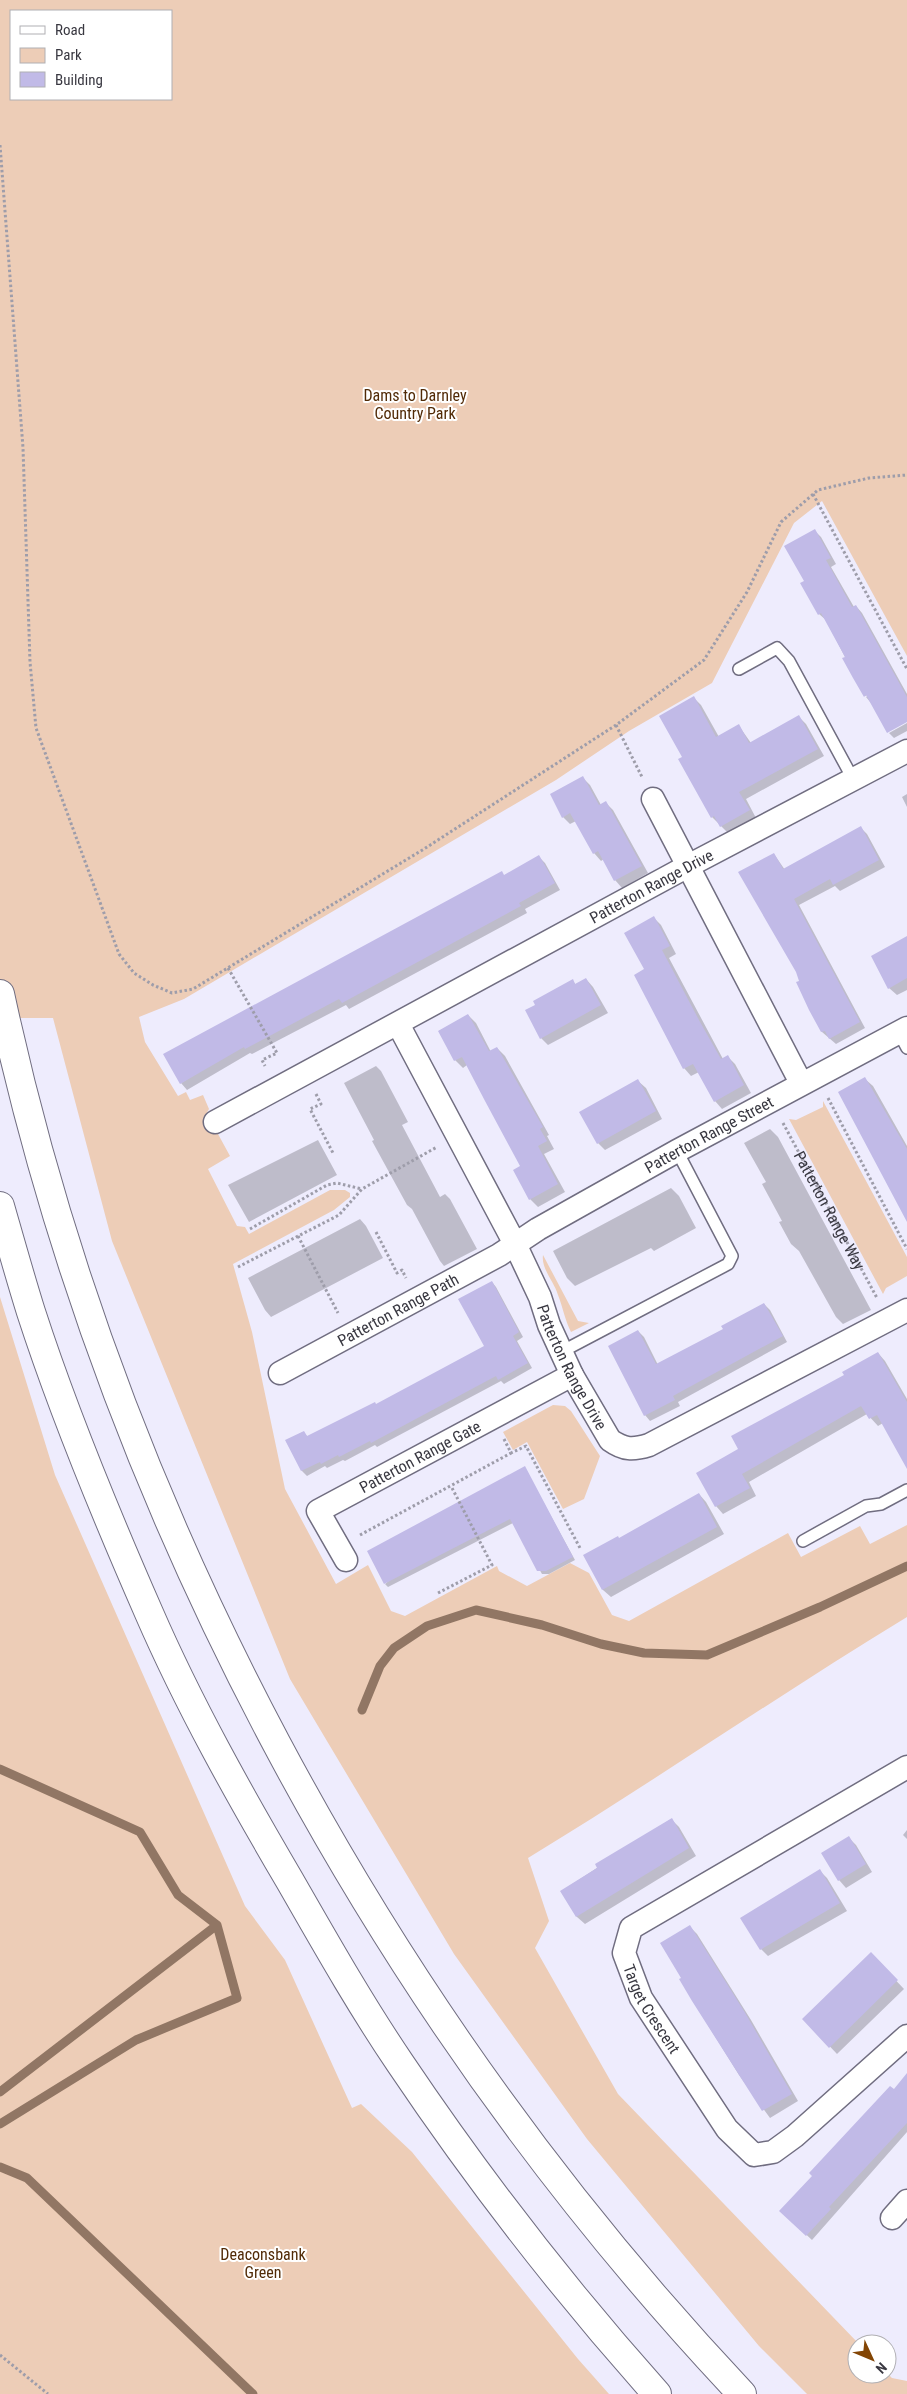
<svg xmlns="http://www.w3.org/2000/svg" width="907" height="2394" viewBox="0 0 907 2394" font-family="'Roboto Condensed',sans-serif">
<rect width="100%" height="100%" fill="#eeecfd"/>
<path fill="#edcdb7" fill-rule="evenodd" d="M0,0h907v656l-85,-155 -28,22 -82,160 -83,48 -73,49 -372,219 -45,18 6,25 33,54 8,-4 4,8 13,-5 6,14 -5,9 7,14 7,2 12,22 -22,13 29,57 8,1 4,7 81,-44h15l5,3v4l-16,13 -101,54 19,68 33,157 51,95 32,-19 23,46 14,5 92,-50 2,5 28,15 43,-23 19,10 23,42 17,6 159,-88 13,24 59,-31 10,18 37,-19v92c-128,78 -251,163 -379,241l21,63 -14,27 83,146 241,250h-2v30l30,-1 5,5 15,3v13h-100l-48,-48 -172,-207 -133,-185 -164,-275 -178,-438 -59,-223h-53zM11,11h160v88h-160z
M823,1101l84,156v19l-21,12 -3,6 -94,-175 7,1 27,-13z
M543,1255l35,66 11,2 -18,9c-6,-12 -8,-24 -13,-37 -4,-14 -17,-26 -15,-40z
M0,1297l55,178 190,431 40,54 67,148 9,-4 51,48 166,207 31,35h-609z
M553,1405l12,1 6,5 29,45 -16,43 -21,10 -36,-67 -14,8 -10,-18z"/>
<path fill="#0003" d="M815,531l6,6 15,27 -5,3 23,40 2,-1 6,7 45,81v26l-36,-17 -5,-6 6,-4 -7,3 -39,-76 -7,-6 -14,-32z
M694,698l7,7 18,32 20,-11 12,17 48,-26 7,7 18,32 -78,43 10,19 -28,15 -16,-16 -29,-59z
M907,723v8l-13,7 -5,-5z
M583,778l7,7 11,20 5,-2 7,7 35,63 -26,15 -7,-8 -11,-21 -3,2 -7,-8 -18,-32 -6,3 -7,-7z
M907,794v13l-5,-10z
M861,828l6,6 18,33 -45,24 -5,-5 -36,19 66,123 -29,16 -14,-12 -24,-49 3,-1 -27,-128 11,16z
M539,857l6,6 15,27 -35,19 2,4 -178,96 -3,-4 -94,49 -2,-1 -63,37 -6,-7 324,-207z
M653,917l8,8 15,29 -7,4 54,101 5,-2 7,7 16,29 -29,16 -7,-8 -16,-29 -8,4 -7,-8 -39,-98z
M907,937v53l-10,5 -8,-7z
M586,979l7,8 15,26 -60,32 -7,-7 32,-57 3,4z
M468,1015l8,8 15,29 6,-4 8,8 44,79 -2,1 7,13 -10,5 21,38 -27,15 -8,-8 -15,-29 7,-4 -55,-101 -4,3 -8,-8 -16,-29z
M376,1066l5,5 27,51 -6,3 38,72 5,-3 5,5 27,50 -33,17 -4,-5 -28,-52 -5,-4 -35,-64 2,-1 -30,-57z
M865,1079l8,7 34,60v74z
M638,1081l8,7 16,31 -57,31 -7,-7z
M770,1129l8,8 93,173 -28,14 -7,-7 -37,-66 -8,-7 -12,-22 3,-1 -20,-37 4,-2 -22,-39z
M318,1140l19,35 -88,47 -21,-37z
M671,1188l8,8 17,32 -42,23 -3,-3 -76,38 -8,-8 -14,-27z
M360,1219l6,7 17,32 -112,59 -6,-7 -17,-32z
M492,1282l4,5 27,50 -6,4 15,27 -28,16 -3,-3 -124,66 -2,-2 -30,16 -2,-1 -16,8 -2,-2 -18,10 -5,-5 -16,-30 17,-9 5,5 68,-32 110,-58z
M764,1304l6,6 17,32 -109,60 2,4 -30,15 -5,-6 -7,-84 6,6 14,28 67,-36z
M878,1353l7,8 22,38v68l-24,-44 -5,3 -11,-12 -118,68 7,14 -33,18 -7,-8 24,-56z
M524,1467l51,93 -26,14h-7l-29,-51 -125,64 -3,-3z
M699,1494l7,8 18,32 -113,63 -8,-7 -18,-34 34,-16z
M671,1819l8,8 17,29 -111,68 -8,-7 -15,-26z
M907,1830v9l-4,-4z
M849,1838l7,7 16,27 -26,16 -7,-8z
M820,1871l7,7 20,33 -79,45 -7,-7z
M689,1926l8,8 54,86 47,81 -28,17 -31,-43 -46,-74 -10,-23z
M871,1954l33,35 -67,65 -33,-35z
M907,2088v44l-95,108 -31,-29 113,-121z"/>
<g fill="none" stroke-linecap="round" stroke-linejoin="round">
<path stroke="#917664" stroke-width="9" d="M362,1710l18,-44 14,-18 33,-22 49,-16 66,15 59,19 43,9 63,2 113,-48 87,-41
M0,1769l140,63 38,63 39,30 20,73 -101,42 -136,84
M0,2092l217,-167
M0,2167l27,11 226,216"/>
</g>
<path fill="#c1bae7" d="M815,529l16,29 -5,2 26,47 4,-2 51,92v25l-20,11 -21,-38 -2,2 -11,-19 -11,-20 3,-1 -24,-44 -3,2 -18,-32 4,-2 -20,-35z
M694,696l22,41 23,-13 10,19 50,-28 19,34 -79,43 11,18 -30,17 -6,-11 -3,2 -33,-59 4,-2 -23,-41z
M583,776l16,29 7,-4 36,65 -28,15 -16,-30 -5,3 -23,-41 -8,5 -12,-24z
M861,826l18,34 -46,25 -3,-6 -36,20 66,123 -31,17 -4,-8 -4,1 -12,-22 -13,-28 3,-1 -3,-9 -58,-100 36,-19 9,16z
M539,855l16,28 -36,20 2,3 -179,97 -3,-4 -94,50 -1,-2 -64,37 -17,-30 339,-183 2,4z
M654,916l16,30 -8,4 38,72 21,37 7,-4 16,30 -30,17 -21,-38 -10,5 -49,-94 10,-6 -20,-36z
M907,936v42l-19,11 -17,-33z
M586,978l15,27 -61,34 -15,-29 10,-5 -2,-4 40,-22 2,5z
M468,1014l21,37 8,-4 46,80 -3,2 7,12 -9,5 20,38 -29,16 -16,-30 7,-4 -35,-65 -23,-44 -8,4 -16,-30z
M865,1077l42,72v73l-69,-130z
M638,1079l18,32 -59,33 -18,-32z
M492,1281l27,51 -6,4 15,27 -30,17 -2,-4 -125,67 -1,-2 -31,16 -1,-2 -17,9 -1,-2 -19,9 -16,-31 19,-9 3,5 68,-34 1,2 108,-58 -26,-47z
M764,1303l19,33 -110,60 2,4 -31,16 -36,-70 30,-16 18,34 67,-35 -2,-3z
M878,1352l29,50v67l-30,-54 -8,4 -8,-13 -119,68 8,14 -35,19 -19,-34 42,-24 -7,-13 113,-61 -2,-3z
M525,1466l48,91 -27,14h-9l-27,-52 -126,65 -17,-33z
M699,1493l18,34 -115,63 -19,-35 35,-19 1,2z
M672,1818l17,30 -113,69 -16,-26 37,-23 -2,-4z
M849,1836l17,28 -28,17 -17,-28z
M820,1869l20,34 -80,47 -20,-32z
M690,1925l54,86 48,83 -30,17 -70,-110 -13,-22 2,-1 -21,-35z
M871,1952l27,28 -69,68 -27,-29z
M907,2073v50l-78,84 2,2 -25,27 -27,-25 33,-35 -3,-3 81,-87 4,3z"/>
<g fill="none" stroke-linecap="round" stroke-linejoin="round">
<defs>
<path id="service" d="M739,669l38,-21 12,13 64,118
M899,1033l8,15
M561,1352l167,-88 4,-8 -55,-105
M803,1541l63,-35 15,-2 26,-14"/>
<g id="minor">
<path d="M653,799l148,284"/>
<path id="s2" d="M398,1024l117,220 25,53 9,28 23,50 38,65c14,10 23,10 39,5l258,-135"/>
<path id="s3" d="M215,1122l473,-256 219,-115"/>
<path id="s4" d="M280,1373l219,-118 39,-26 139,-78 230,-123"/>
<path id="s5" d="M346,1560l-28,-49 254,-136"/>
<path id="s6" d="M907,1767l-276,161 -7,25 17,45 86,131 27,26 19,-3 22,-16 112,-100"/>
<path d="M892,2218l15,-17"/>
</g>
<path id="motorway" d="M0,994c111,517 379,1015 742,1400
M0,1206c10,35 20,71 31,106 33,102 75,203 118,301 40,92 90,181 141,268 35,61 70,123 110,182 78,116 164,227 257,331"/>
</defs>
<use href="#service" stroke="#706d80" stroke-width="14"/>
<use href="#minor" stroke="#706d80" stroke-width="25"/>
<use href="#motorway" stroke="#706d80" stroke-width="30"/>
<g stroke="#9e9daa" stroke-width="3" stroke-dasharray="2.5 2.5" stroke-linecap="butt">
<path d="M0,145l23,303 7,214 6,66 83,226 15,19 19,12 19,8 21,-4 231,-140 192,-124 88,-65 43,-68 34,-70 37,-32 51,-12 38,-3"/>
<path d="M813,494l94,175"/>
<path d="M616,725l26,52"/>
<path d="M228,968l49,85 -15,7 3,6"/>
<path d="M316,1094l5,10 -11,5 23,44"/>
<path d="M828,1098l79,151"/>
<path id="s1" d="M783,1123l94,175"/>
<path d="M250,1229l77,-44 10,-2 25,6"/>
<path d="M376,1232l21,41 5,-3 4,8"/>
<path d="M298,1236l40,77"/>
<path d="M238,1267l101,-52 23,-26 75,-42"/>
<path d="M504,1439l7,14 15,-7 54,102"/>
<path d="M360,1535l151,-82"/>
<path d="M438,1593l54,-28 -41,-79"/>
<path d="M0,2355l48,39"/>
</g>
<use href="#service" stroke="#fff" stroke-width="11"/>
<use href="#minor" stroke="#fff" stroke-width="22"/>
<use href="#motorway" stroke="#fff" stroke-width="28"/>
</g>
<g text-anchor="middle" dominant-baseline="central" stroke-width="4" stroke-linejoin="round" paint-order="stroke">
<g font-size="16" fill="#512a06" stroke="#fff">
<text x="415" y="395">Dams to Darnley<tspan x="415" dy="18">Country Park</tspan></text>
<text x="263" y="2254">Deaconsbank<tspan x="263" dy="18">Green</tspan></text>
</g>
<g font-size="16" fill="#393841" stroke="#fff">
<text stroke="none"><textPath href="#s3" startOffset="496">Patterton Range Drive</textPath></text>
<text stroke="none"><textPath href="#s4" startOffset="491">Patterton Range Street</textPath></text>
<text stroke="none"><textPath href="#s1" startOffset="99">Patterton Range Way</textPath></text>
<text stroke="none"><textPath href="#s4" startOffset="134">Patterton Range Path</textPath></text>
<text stroke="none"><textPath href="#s2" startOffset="385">Patterton Range Drive</textPath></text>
<text stroke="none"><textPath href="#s5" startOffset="172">Patterton Range Gate</textPath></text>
<text stroke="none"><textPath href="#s6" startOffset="408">Target Crescent</textPath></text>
</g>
</g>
<rect x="10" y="10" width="162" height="90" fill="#ffffff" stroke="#b0afb3"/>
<rect x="20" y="26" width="25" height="8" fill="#ffffff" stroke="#b0afb3"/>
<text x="55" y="35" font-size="15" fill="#393841">Road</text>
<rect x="20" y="48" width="25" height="15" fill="#edcdb7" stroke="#b0afb3"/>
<text x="55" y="60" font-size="15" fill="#393841">Park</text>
<rect x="20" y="72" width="25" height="15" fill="#c1bae7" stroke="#b0afb3"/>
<text x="55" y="85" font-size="15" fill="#393841">Building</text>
<g transform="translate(872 2359) rotate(134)"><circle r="24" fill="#ffffff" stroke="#b0afb3"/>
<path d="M0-4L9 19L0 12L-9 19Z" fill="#834504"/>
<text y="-8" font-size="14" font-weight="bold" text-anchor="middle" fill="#393841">N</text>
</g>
</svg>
